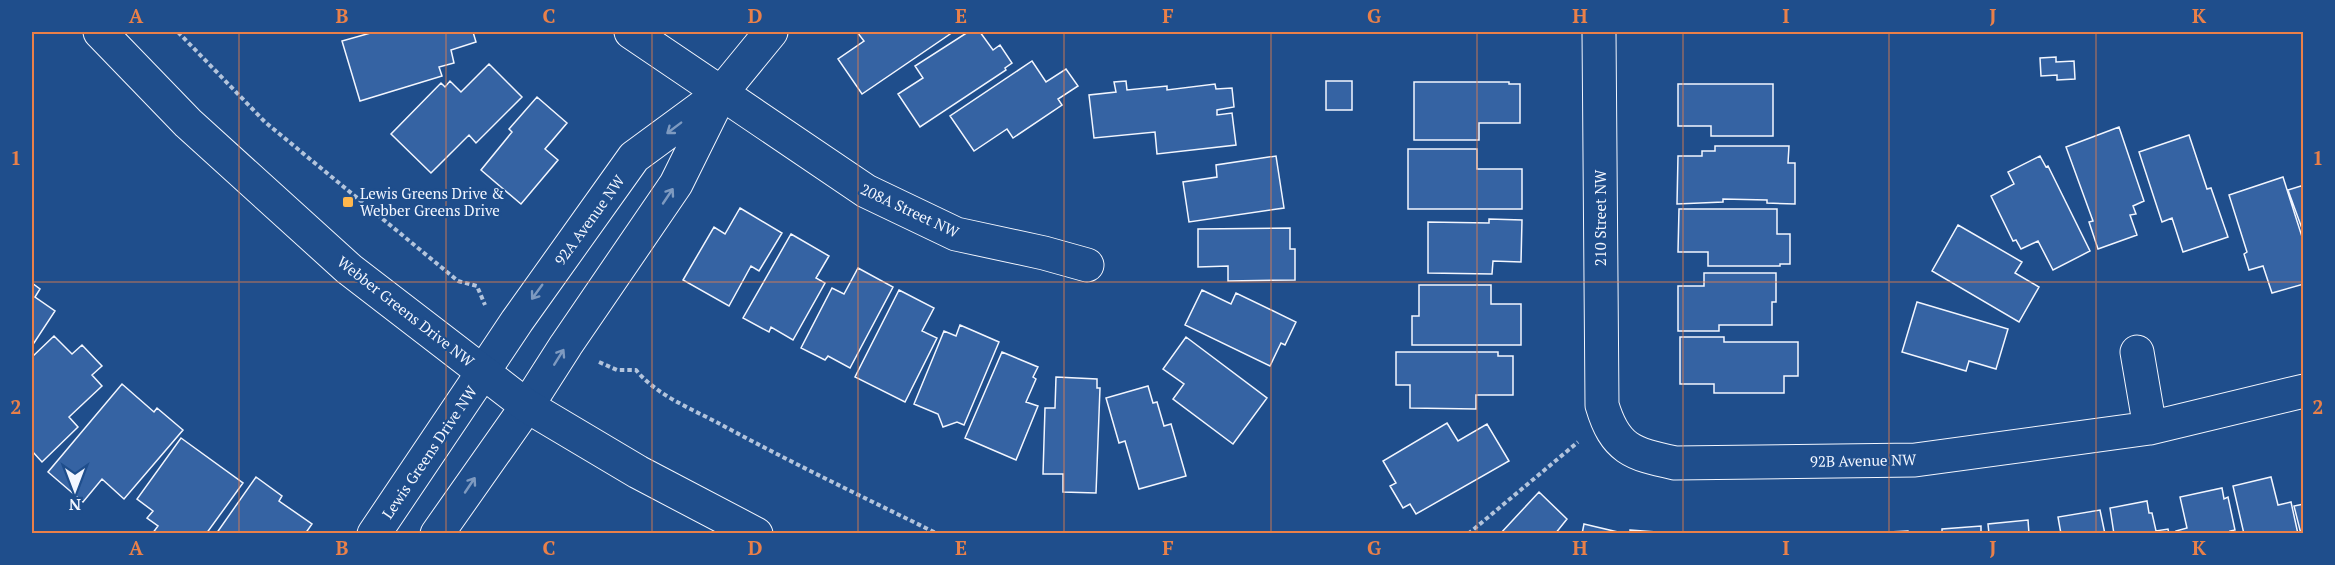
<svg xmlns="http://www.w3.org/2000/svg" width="2335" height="565" viewBox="0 0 2335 565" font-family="'PT Serif',serif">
<rect width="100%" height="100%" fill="#1f4e8c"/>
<path fill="#3563a3" stroke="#f2f6ff" stroke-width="1.5" d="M374,32h99l3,10 -25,8 3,13 -15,4 3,9 -82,25 -18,-60z
M857,32h96l-91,62 -24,-35 26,-18z
M968,32h12l13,18 7,-5 12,18 -7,5 1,2 -86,57 -22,-33 25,-16 -8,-12z
M2056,57v5l18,-1 1,18 -18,1v-5l-16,1 -1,-18z
M1032,61l14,21 20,-13 12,17 -20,13 4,6 -49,33 -6,-9 -33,22 -24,-35z
M489,64l33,33 -46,46 -7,-8 -38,38 -40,-39 50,-51 4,4 5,-6 11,11z
M1126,81l1,9 40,-4v4l48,-6 1,5 16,-1 2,19 -17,3v5l15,-2 4,32 -79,9 -2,-22 -61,6 -5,-43 27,-3 -2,-10z
M1326,81h26v29h-26z
M1414,82h95v2h11v39h-41v17h-65z
M1678,84h95v52h-62v-10h-33z
M537,97l30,26 -22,26 13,11 -37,44 -40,-34 31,-38 -3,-3z
M2119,127l25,74 -11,5 3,8 -6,1 7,20 -39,14 -9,-27 4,-1 -27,-74z
M2189,135l18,54 4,-1 17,49 -45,15 -11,-34 -10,4 -23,-70z
M1715,146h74l-1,17h7v41l-28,-1v-3l-44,-1v3l-46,2 1,-48h24v-5h13z
M1408,149h69v20h45v40h-114z
M1276,156l8,52 -95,14 -6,-40 34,-5 -1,-12z
M2040,156l6,11 2,-1 42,85 -37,19 -15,-29 -17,8 -5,-9 -3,1 -22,-45 23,-12 -6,-12z
M2283,177l21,66v41l-32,9 -9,-27 -14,4 -5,-16 3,-2 -18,-57z
M2304,185v49l-16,-44z
M740,208l42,25 -23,38 -8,-5 -22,40 -46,-26 31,-53 11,7z
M1679,209h98v25h13v30h-10v2h-72v-14h-30z
M1489,219l33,1 -1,42 -28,-1 -1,13 -64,-1v-51l61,1z
M1958,225l64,37 -7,11 24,14 -20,35 -87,-51z
M1290,228v21h5v31l-67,1v-15l-30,1v-38z
M791,234l38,22 -13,22 9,5 -32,57 -22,-13 -2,5 -26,-14z
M858,268l35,19 -43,81 -22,-12 -3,4 -24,-12 31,-60 12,6z
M1704,273h72v29h-4v23h-53v6h-41v-45h26z
M32,283l8,6 -5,8 20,14 -23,35z
M1419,285h72v19h30v41h-109v-29h7z
M899,290l35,18 -12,23 15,7 -32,64 -50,-25z
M1202,290l29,14 5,-11 60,29 -11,23 -4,-2 -11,23 -85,-41z
M1917,302l91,27 -12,40 -27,-8 -3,10 -64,-19z
M960,325l39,17 -35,83 -7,-3 -14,5 -5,-13 -24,-10 30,-73 12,5z
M54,336l18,18 10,-9 20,21 -10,9 10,11 -33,31 9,10 -36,35 -10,-11v-94z
M1186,337l81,61 -34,46 -60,-45 11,-15 -21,-15z
M1680,337h44v5h74v34h-14v17h-70v-9h-34z
M1002,352l36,15 -5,10 3,2 -10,23 12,4 -22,54 -51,-22z
M1396,352h102v4h15v39h-37v14l-66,-1v-23h-14z
M1056,377l41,2v9h3l-4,105 -33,-1v-18h-20l2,-66h10z
M122,384l32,28 3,-4 26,22 -59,69 -22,-20 -19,23 -35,-30z
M1148,386l5,17 4,-1 7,24 7,-2 15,52 -47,13 -14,-48 -6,2 -13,-45z
M1447,423l11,18 29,-17 22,37 -93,53 -6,-10 -7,4 -13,-22 6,-3 -13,-22z
M181,438l62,45 -37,51h-54l6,-8 -11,-8 6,-7 -16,-12z
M256,477l26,19 -3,5 33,23 -7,10h-89z
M2271,477l7,28 13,-3 7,32h-54l-11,-48z
M2222,488l2,11 4,-2 7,33 -5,1 1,3h-54l-1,-3 11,-3 -7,-31z
M1539,492l28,27 -12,15h-55z
M2147,501l2,12h3l4,18 12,-2 1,5h-55l-4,-26z
M2304,504v30h-3l-7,-28z
M2100,510l5,24h-44l-3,-17z
M2028,520l1,14h-40l-1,-10z
M1584,524l38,9 -1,1h-39z
M1981,526v8h-39v-5z
M1630,530l40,3v1h-40z
M1908,531l1,3h-41v-1z"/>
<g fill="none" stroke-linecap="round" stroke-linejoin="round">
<defs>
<path id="minor" d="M631,32l235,159 90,43 88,19 43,12
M1599,32l3,373c13,44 30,49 73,58l240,-3 235,-32 154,-37
M2137,352l13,76
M483,372l34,-51 117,-164 83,-61
M527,406l39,-61 110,-161 45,-91 50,-61"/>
<path id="tertiary" d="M374,534l109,-162
M437,534l90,-128"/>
<path id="secondary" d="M100,32l88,91 161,146 178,137 111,66 118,62"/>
</defs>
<use href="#minor" stroke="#f2f6ff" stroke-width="35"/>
<use href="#tertiary" stroke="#f2f6ff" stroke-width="35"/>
<use href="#secondary" stroke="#f2f6ff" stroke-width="35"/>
<path stroke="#b3c4dc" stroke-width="4" stroke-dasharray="4.5 3" stroke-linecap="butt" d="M178,32l87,90 193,159 19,5 8,19
M599,362l18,8h19c20,25 56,39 84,54 72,39 145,74 218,110
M1468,534l110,-92"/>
<use href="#minor" stroke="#1f4e8c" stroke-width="33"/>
<use href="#tertiary" stroke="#1f4e8c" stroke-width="33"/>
<use href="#secondary" stroke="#1f4e8c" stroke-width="33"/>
</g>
<defs><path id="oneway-shaft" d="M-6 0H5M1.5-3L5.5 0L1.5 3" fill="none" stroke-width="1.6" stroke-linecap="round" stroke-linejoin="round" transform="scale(1.5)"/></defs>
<g stroke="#7e9ac0">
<use href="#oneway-shaft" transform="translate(674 128) rotate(143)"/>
<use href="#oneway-shaft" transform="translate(668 196) rotate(-56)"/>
<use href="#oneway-shaft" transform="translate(537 292) rotate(126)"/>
<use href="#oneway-shaft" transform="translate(559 357) rotate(-58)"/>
<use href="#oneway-shaft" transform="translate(470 485) rotate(-56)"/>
</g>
<path fill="none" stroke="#ea8049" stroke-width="1.5" stroke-opacity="0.55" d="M239,32v502M446,32v502M652,32v502M858,32v502M1064,32v502M1271,32v502M1477,32v502M1683,32v502M1889,32v502M2096,32v502M32,282h2272"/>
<rect fill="#ffb74d" stroke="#1f4e8c" stroke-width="2" x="342" y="196" width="12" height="12" rx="3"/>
<g text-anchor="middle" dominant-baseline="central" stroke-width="4.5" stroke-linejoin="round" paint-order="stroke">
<g font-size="15" fill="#f2f6ff" stroke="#1f4e8c" text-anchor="start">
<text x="360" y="193">Lewis Greens Drive &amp;<tspan x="360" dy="17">Webber Greens Drive</tspan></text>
</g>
<g font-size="15" fill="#f2f6ff" stroke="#1f4e8c">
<text transform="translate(910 210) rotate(25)">208A Street NW</text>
<text transform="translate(1600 218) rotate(-90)">210 Street NW</text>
<text transform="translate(589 220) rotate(-54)">92A Avenue NW</text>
<text transform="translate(406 311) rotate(38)">Webber Greens Drive NW</text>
<text transform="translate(429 452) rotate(-56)">Lewis Greens Drive NW</text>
<text transform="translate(1863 460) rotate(-1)">92B Avenue NW</text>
</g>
</g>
<rect width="2335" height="565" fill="none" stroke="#1f4e8c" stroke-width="66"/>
<g transform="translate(75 490) rotate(180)" stroke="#1f4e8c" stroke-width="4.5" paint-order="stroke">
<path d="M0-4.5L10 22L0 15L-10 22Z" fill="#f2f6ff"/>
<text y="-9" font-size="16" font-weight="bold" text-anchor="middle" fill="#f2f6ff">N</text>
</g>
<rect x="33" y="33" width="2269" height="499" fill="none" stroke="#ea8049" stroke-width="2"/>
<g font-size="20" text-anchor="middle" font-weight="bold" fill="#ea8049">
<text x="136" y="23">A</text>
<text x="342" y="23">B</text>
<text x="549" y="23">C</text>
<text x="755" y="23">D</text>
<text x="961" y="23">E</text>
<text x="1168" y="23">F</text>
<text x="1374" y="23">G</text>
<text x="1580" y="23">H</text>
<text x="1786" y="23">I</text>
<text x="1993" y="23">J</text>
<text x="2199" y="23">K</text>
<text x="16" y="165">1</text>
<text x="2318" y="165">1</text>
<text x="16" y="414">2</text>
<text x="2318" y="414">2</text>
<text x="136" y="555">A</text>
<text x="342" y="555">B</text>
<text x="549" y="555">C</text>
<text x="755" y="555">D</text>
<text x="961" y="555">E</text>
<text x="1168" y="555">F</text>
<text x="1374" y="555">G</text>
<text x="1580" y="555">H</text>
<text x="1786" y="555">I</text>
<text x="1993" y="555">J</text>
<text x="2199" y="555">K</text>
</g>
</svg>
